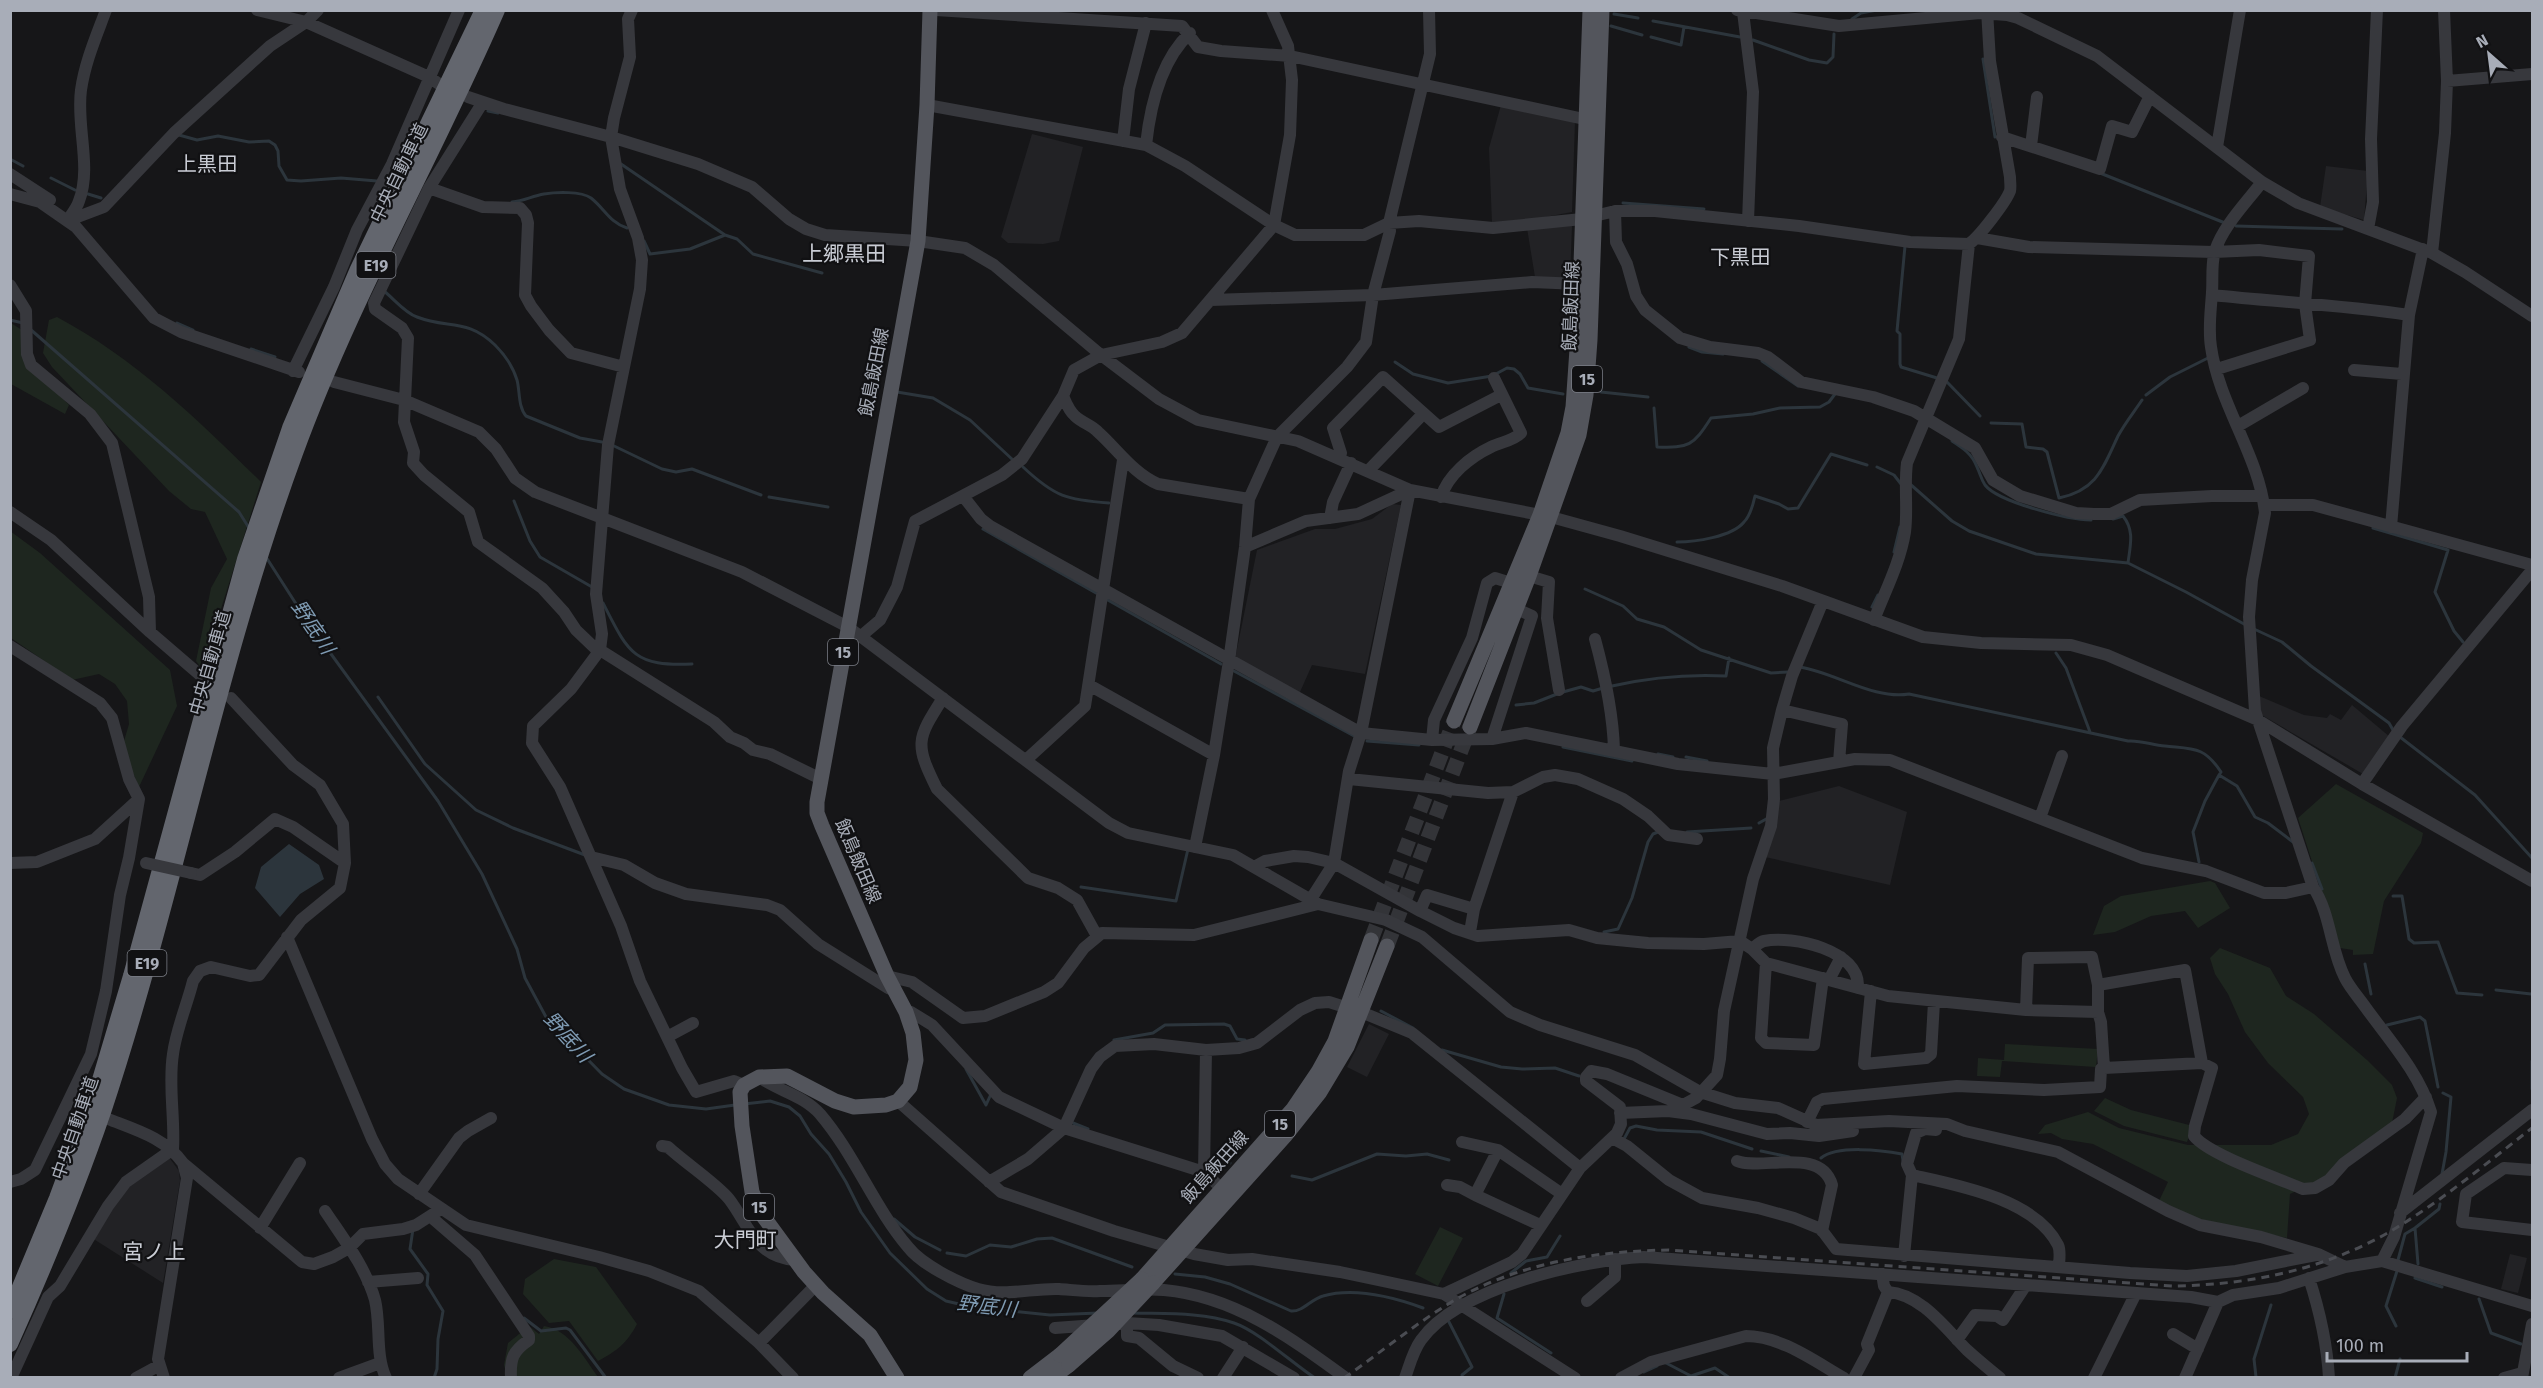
<svg xmlns="http://www.w3.org/2000/svg" width="2543" height="1388" font-family="'Fira Sans','Noto Sans JP',sans-serif">
<style>
.built{fill:#222225}
.green{fill:#1e261f}
.water{fill:#2c353c}
.lines{fill:none;stroke-linecap:round;stroke-linejoin:round}
.stream{stroke:#2c353c;stroke-width:3}
.major-tunnel{stroke:#333438;stroke-width:15;stroke-dasharray:15 8;stroke-linecap:butt}
.minor{stroke:#37383d;stroke-width:12}
.major{stroke:#53555c;stroke-width:15}
.highway{stroke:#63666e;stroke-width:16}
.rail{stroke:#4a4c52;stroke-width:3;stroke-dasharray:8 6;stroke-linecap:butt}
.minor-bridge{stroke:#37383d;stroke-width:12}
.major-bridge{stroke:#53555c;stroke-width:15}
.labels{text-anchor:middle;stroke-width:4.5;stroke-linejoin:round;paint-order:stroke}
.shield{fill:#111113;stroke:#7b7e86;stroke-width:1.5}
.shield-label{font-size:16px;font-weight:bold;fill:#a8adb8}
.street-label{font-size:18px;fill:#a8adb8;stroke:#111113}
.neighbourhood-label{font-size:20px;fill:#c9ccd4;stroke:#111113}
.water-label{font-size:20px;font-style:italic;fill:#7f9bb3;stroke:#111113}
.quarter-label{font-size:21px;fill:#c9ccd4;stroke:#111113}
</style>
<rect width="100%" height="100%" fill="#161618"/>
<path class="built" d="M1501 105 1575 121 1572 212 1514 223H1492L1489 148Z
M1032 134 1083 147 1059 241 1043 244 1008 243 1001 237Z
M2326 166 2368 171 2364 220 2320 207Z
M1554 226H1572L1570 279 1535 277 1527 228Z
M1392 504 1401 505 1365 674 1312 665 1296 701 1235 659 1257 550 1315 529H1335L1372 519Z
M2259 696 2304 715 2327 718 2330 714 2341 720 2352 705 2390 737 2363 774 2260 714Z
M1839 786 1907 812 1890 885 1765 857 1779 801Z
M1369 1024 1389 1034 1367 1077 1347 1067Z
M168 1156 179 1171 180 1181 163 1283 92 1238 130 1184Z
M2510 1254 2527 1258 2518 1293 2501 1289Z"/>
<path class="green" d="M57 317C136 359 199 421 261 482L202 669 196 661 211 588 227 559 205 512 191 509 169 491 52 367 43 353 49 320Z
M11 323 25 332V361L69 405 65 414 11 384Z
M10 531 40 553 170 670 177 706 139 787 122 748 129 724 127 701 115 684 99 674 72 680 11 638Z
M2336 784 2423 833 2421 843 2384 901 2373 954 2353 955V950L2340 948 2298 818Z
M2210 881 2215 883 2230 908 2198 928 2185 911 2151 916 2115 932 2093 935 2104 906 2121 896Z
M2220 948 2270 968 2286 996 2314 1014 2367 1060 2392 1085 2397 1098 2392 1123 2325 1177 2290 1194 2287 1238 2199 1219 2159 1201 2168 1182 2093 1144 2062 1139 2051 1133 2038 1134 2045 1125 2088 1112 2119 1128 2188 1145H2271L2298 1134 2309 1114 2303 1097 2268 1063 2245 1032 2228 994 2215 974 2210 958Z
M2005 1044 2098 1049 2096 1067 2002 1061 2000 1077 1977 1076 1978 1058 2004 1060Z
M2105 1098 2131 1110 2193 1126 2187 1142 2124 1126 2094 1111Z
M1440 1227 1463 1238 1438 1286 1415 1274Z
M554 1259 596 1267 637 1324C627 1343 617 1351 598 1361L569 1321 549 1323 523 1294 525 1279Z
M529 1326 539 1334 544 1326C570 1330 584 1358 598 1377H507L504 1365 508 1343Z"/>
<path class="water" d="M289 844 319 865 324 879 300 894 280 917 255 888 261 867Z"/>
<g class="lines">
<path class="stream" d="M1614 14 1638 18
M1852 19 1861 13 1877 10
M1653 21 1740 37
M1611 26 1642 35
M1651 37 1681 45 1684 27
M1753 40 1809 60 1827 63 1833 57 1834 34
M1983 59 1995 137
M488 111 498 113
M179 135 197 140 218 136 249 142 269 141 275 145 278 151 279 166 287 180 301 181 341 178 377 181
M10 159 23 166
M621 164 725 235
M2100 173 2225 223
M51 178 75 190
M88 194 101 198
M512 202C524 201 532 196 544 194 556 192 581 191 591 198 604 208 610 223 627 228
M1623 203 1704 209
M2236 226 2342 229
M644 241 650 254 690 249 725 235 737 239 753 254 822 273
M1905 246 1897 331 1900 334V364L1901 367 1937 378
M384 291C394 299 405 313 417 317 448 329 467 318 495 345 504 354 513 367 517 380 520 391 518 407 526 416L580 438 602 442
M10 320 23 323
M177 323 193 330
M30 329 239 512 249 528
M1689 347 1702 352 1723 354
M251 349 275 357
M1762 361 1798 386
M1395 362 1413 374 1448 383 1492 376 1507 368 1514 369 1520 374 1528 388 1563 394
M1947 382 1980 416
M897 392 933 398 970 420 1013 460
M1601 392 1648 397
M2146 395 2170 377 2208 358
M1654 408 1657 447C1689 448 1693 446 1711 418L1753 414 1780 408 1820 407 1829 402 1835 394
M1991 423 2022 424 2026 447 2043 449 2047 452 2059 498C2097 490 2103 468 2118 436 2125 423 2134 412 2142 400
M1952 441C1963 448 1972 454 1977 467 1980 473 1981 479 1985 485 1998 502 2069 520 2091 520
M612 445 662 469 676 472 692 469 761 495
M1023 467C1055 497 1067 500 1109 503
M1877 467 1894 475 1901 484
M1910 484 1952 521 1969 531 2036 554 2128 563 2186 592 2244 624
M769 497 828 507
M514 501 530 541 540 557 592 587
M2113 519 2123 516C2135 531 2130 546 2128 563
M2373 528 2448 550 2435 592 2454 631 2463 642
M983 529 1096 593
M1677 542C1694 542 1732 537 1744 522 1750 516 1753 505 1755 496L1779 504 1788 509 1798 508 1831 454 1867 465
M1894 552 1900 527
M266 557 307 621 438 801 482 874 517 949 525 978 546 1017 602 1074 624 1089 669 1105 706 1109 735 1105
M1585 589 1623 606 1637 619 1664 627 1701 650 1771 673 1788 672
M1106 599 1221 664
M603 603C628 652 633 667 692 664
M1872 607 1878 595
M2254 629 2282 642 2311 666 2389 723 2393 730
M2056 653 2066 668 2090 732
M1800 667C1836 673 1874 700 1909 694L2128 741C2141 740 2152 745 2165 746 2193 749 2204 746 2221 772L2219 775 2237 786 2255 817 2268 823 2293 842
M1234 671 1356 737
M1612 686C1652 677 1686 674 1726 676L1729 658
M1563 692 1581 687 1593 691 1603 688
M378 697 425 764 476 810 513 828 585 855
M1516 705 1534 703 1557 694
M2400 737 2475 795 2532 858
M1367 741 1419 745
M1563 747 1632 761
M1658 754 1673 757
M1686 757 1707 761
M1759 823 1768 818
M1687 832 1751 828
M2199 862 2193 832 2205 801 2219 775
M2312 863 2322 889
M1081 887 1176 901 1188 849
M2393 896H2402L2409 939 2414 943 2438 942 2457 993 2482 995
M1604 932 1618 929 1632 898 1648 842 1653 834 1658 832
M2365 964 2371 994
M2496 990 2531 994
M1381 1011 1413 1028
M2387 1025 2420 1017 2425 1021 2438 1087
M1114 1040 1153 1033 1165 1025 1224 1024 1230 1026 1237 1039 1245 1040
M1442 1050 1501 1067 1522 1069 1555 1068 1579 1076
M2532 1061V1089
M966 1069 986 1105 991 1094
M744 1104 770 1101 789 1107 800 1116 811 1134 829 1154 846 1182 861 1212 890 1253 927 1289 946 1301 972 1307 1050 1315 1098 1313
M1073 1123 1088 1129
M1624 1139 1630 1128 1636 1126 1657 1130 1701 1132 1752 1149
M1761 1151 1789 1157
M1821 1158C1837 1145 1882 1150 1902 1154L1903 1161
M1209 1166 1230 1163
M2442 1174 2446 1152 2451 1097 2443 1093
M1292 1176 1312 1180 1377 1154 1406 1156 1427 1154 1449 1160
M894 1219 915 1237 940 1250
M413 1229 410 1249 428 1274 427 1285 443 1311 438 1339 437 1369 434 1378
M947 1253 966 1256 990 1245 1011 1247 1037 1239 1052 1238 1132 1267
M2398 1260 2405 1234 2415 1228
M2418 1264 2415 1228 2439 1209 2440 1204
M1511 1273 1526 1261 1547 1257 1560 1236
M1175 1274 1205 1277 1230 1284 1291 1311C1303 1312 1311 1299 1323 1296 1355 1287 1393 1297 1423 1308
M2416 1276 2415 1278 2442 1287
M1504 1294 1497 1318 1551 1353
M2479 1299 2491 1333 2521 1344
M1132 1313C1165 1314 1202 1312 1234 1323 1258 1331 1292 1363 1315 1378
M524 1318 541 1331 566 1328 570 1330 606 1378
M1449 1322 1472 1367 1462 1375 1463 1378
M2396 1326 2386 1306 2397 1271
M1666 1363 1691 1376 1715 1368 1730 1378
M1644 1372 1657 1366
M2256 1377 2254 1359 2271 1305
M2395 1378 2400 1359"/>
<path class="major-tunnel" d="M1371 940 1454 721
M1387 946 1470 727"/>
<path class="minor" d="M257 10 306 22 429 77 439 84
M632 10 628 19 630 57 614 118 611 137 620 189 638 238 642 260 640 289 608 445 596 594 602 634 600 650 571 689 533 726 532 743 560 787 621 926 640 981 682 1068 696 1092 734 1081 744 1085
M936 10 1182 26 1198 47 1221 51 1290 56 1584 119
M1737 10 1839 26 1980 13 2007 15 2018 18 2097 56 2262 182 2298 203 2432 253 2465 272 2532 316
M1743 12 1753 92 1748 221
M2447 81 2532 74
M468 97 504 109 611 137 698 164 752 187 789 219 806 229 825 235 918 241 965 248 994 265 1101 355 1159 399 1198 420 1298 441 1410 490 1551 517 1620 536 1782 586 1923 637 1981 643 2071 645 2107 655 2258 720 2362 784 2532 881
M483 102 429 188 374 303 375 309 402 328 408 338 404 422 414 452 413 463 424 475 469 512 478 542 542 588 564 612 576 630 599 652
M927 105 1146 145 1185 166 1274 225 1295 235H1364L1389 223 1419 221 1493 228 1582 219 1615 211H1655L1799 226 1910 242 1969 244
M2002 137 2100 169 2112 126 2132 132 2150 96
M1123 141 1129 89 1146 23
M1146 145C1150 108 1161 60 1190 33
M2031 146 2037 97
M2217 147 2240 10
M10 174 50 200
M2262 182C2246 203 2223 226 2215 251 2211 263 2213 279 2212 292 2211 310 2208 328 2211 347 2219 405 2259 455 2265 513L2252 580 2249 617 2255 711 2313 887C2331 914 2330 949 2345 978 2350 988 2359 998 2366 1008 2390 1041 2419 1073 2431 1112L2394 1237 2382 1261
M429 188 483 207 520 208 526 215 528 223 525 295 531 306 549 330 571 353 624 367
M10 194 40 202 76 227 154 318 181 332 299 372
M1615 211 1616 242 1627 264 1636 296 1645 310 1680 338 1710 347 1758 353 1768 357 1801 382 1873 397 1914 411 1975 448 1993 480 2020 496 2076 513 2094 514H2111L2140 500 2212 496H2262
M67 221 104 207 174 133 270 46 306 22 318 10
M67 221C71 215 77 208 79 201 92 167 76 126 81 90 85 62 96 37 106 10
M2368 229 2373 202 2371 139 2377 10
M1977 238 2029 247 2214 252 2259 250 2309 256 2305 304 2310 340 2217 369
M2432 253 2445 133 2447 81 2444 10
M10 285 26 311 27 354 31 365 90 414 112 443 149 597 150 632
M2212 295C2278 302 2343 305 2409 315
M1211 300 1373 295 1532 282 1580 284
M2354 370 2402 374
M293 371 334 287 357 230 392 164 459 10
M334 382 404 400 479 432 496 449 515 478 535 492 742 572 848 627 1109 823 1128 833 1233 855 1318 904 1386 920 1422 937 1510 1012 1540 1025 1635 1055 1700 1092 1735 1103 1778 1108 1816 1125 1889 1121 1947 1124 1965 1131 2058 1152 2168 1211 2200 1225 2261 1237 2318 1254 2345 1267
M1063 396C1066 403 1069 411 1075 416 1082 423 1092 425 1098 432 1118 450 1133 473 1158 484L1249 499
M2238 426 2303 388
M1339 457 1341 453 1333 428 1383 377 1439 427 1501 395
M1368 471 1423 414
M963 496 981 519 990 526 1361 733 1432 740 1492 739 1526 733 1678 764 1773 774 1855 759 1890 760 2142 858 2206 871 2264 893H2286L2313 887
M1441 497C1448 475 1470 457 1491 447 1501 442 1513 441 1521 433L1494 378
M2264 505H2313L2532 565
M10 512 51 540 150 632 200 675
M1330 518 1333 502 1351 463
M2391 527 2409 315 2423 249
M1245 547 1306 521 1358 514 1410 490
M1529 576 1549 582 1547 618 1559 690
M1874 620C1885 591 1900 563 1905 532 1908 509 1904 486 1907 463L1959 339 1969 244C1979 237 2006 202 2010 191 2011 187 2010 182 2010 177L1990 61 1987 10
M860 637 880 620 897 587 915 521 1002 475 1022 459 1063 396 1074 370 1101 355 1162 342 1182 333 1274 225 1290 135 1292 80 1288 46 1272 10
M1595 639C1605 676 1613 712 1614 750
M10 646 100 703 112 718 129 779 139 799 129 858 120 895 106 991 91 1054 35 1170 21 1179 10 1182
M600 650 714 722 730 737 744 743 753 750 770 754 821 779
M1089 685 1214 755
M943 698C917 739 914 743 937 789L1028 878 1058 888 1077 900 1097 936
M1782 710 1842 724 1839 762
M1492 739 1532 616 1517 609
M1432 740 1434 720 1472 638 1487 583 1495 578 1511 583
M1026 760 1085 706 1123 460
M1349 779 1488 793 1513 792 1543 777 1555 775 1578 779 1623 799 1648 816 1668 835 1697 839
M2362 784 2402 726 2532 570
M2040 818 2062 756
M1195 847 1214 755 1229 661 1245 547 1249 499 1277 437 1347 367 1366 342 1373 295 1390 231 1389 223 1430 54 1429 10
M591 857 624 865 655 883 686 894 767 905 780 910 818 944 888 988 894 990
M10 863 37 862 95 839 139 799
M1254 867 1265 861 1294 856 1308 857 1334 863 1420 911 1454 928 1478 936 1569 930 1597 938 1648 943 1704 944 1740 941 1752 949 1766 963 1888 996 2026 1010 2098 1012 2101 1022 2104 1068 2101 1069 2100 1087 2044 1090 1957 1086 1823 1099 1817 1102 1807 1122
M191 873 200 875 235 852 275 819 293 827 345 863
M1311 899 1334 863 1349 771 1361 733 1410 490
M1420 911 1427 895 1474 909
M1470 932 1474 909 1513 792
M287 937 372 1139 385 1164 398 1179 466 1225 599 1257 649 1271 699 1291 759 1343 793 1378
M1752 949C1756 946 1759 942 1764 941 1792 935 1861 950 1858 988
M1766 963 1761 1038 1766 1043 1814 1045 1823 978
M887 976 912 982 963 1018 985 1016 1044 992 1058 983 1084 948 1102 933 1194 935 1318 904
M1829 980 1841 957
M2098 985 2185 970 2202 1063
M1871 991 1864 1064 1926 1058 1931 1054 1934 1002
M2026 1010 2028 958 2092 957 2098 985V1012
M906 1012H911L932 1025 999 1097 1064 1128 1204 1172 1222 1189
M667 1037 693 1023
M2104 1068 2202 1063 2212 1068 2195 1126 2194 1136C2209 1155 2278 1178 2303 1189L2315 1188 2329 1180 2344 1163 2405 1119 2426 1097
M759 1077C778 1091 803 1095 820 1114 855 1155 874 1207 908 1247 921 1264 958 1283 978 1289 1005 1297 1032 1288 1059 1289 1073 1290 1087 1292 1100 1291 1121 1291 1143 1288 1164 1290 1234 1296 1291 1338 1346 1378
M898 1101 1001 1192 1114 1231 1194 1254 1228 1260 1252 1259 1340 1272 1444 1294 1575 1378
M1620 1113 1668 1111 1691 1114 1767 1134 1790 1133 1819 1136 1853 1131
M108 1119C136 1130 165 1138 183 1163L302 1262 314 1264 333 1257 349 1248 363 1234 403 1229 416 1225 441 1209
M1612 1138 1627 1146 1669 1180 1702 1198 1758 1208 1794 1218 1821 1229 1836 1249 2130 1273 2187 1276 2236 1271 2316 1255
M1462 1142 1498 1150 1562 1194
M662 1146 668 1147C684 1162 717 1184 729 1199 749 1225 755 1257 795 1260
M173 1149C175 1117 168 1085 173 1054 176 1030 187 1005 193 981L200 971 211 967 250 976 259 975 301 920 340 888 345 863 343 824 320 785 293 765 231 698
M1498 1150 1475 1195 1540 1225
M1737 1161C1761 1171 1821 1146 1832 1185L1822 1231
M2532 1170 2504 1168 2466 1194 2462 1222 2532 1230
M1204 1172 1206 1050
M1912 1175C1957 1185 2035 1199 2058 1245 2061 1251 2059 1260 2059 1267
M989 1182 1028 1159 1064 1128 1091 1069 1100 1057 1115 1046 1154 1044 1206 1050 1239 1048 1257 1043 1300 1010 1315 1003 1329 1002 1361 1012 1412 1033 1580 1168
M1447 1185 1460 1187 1475 1195
M419 1194 459 1138 468 1131 491 1118
M325 1211C343 1238 366 1268 375 1300 381 1325 375 1355 386 1378
M2400 1213 2532 1110
M431 1217 475 1255 529 1336V1340C513 1351 510 1358 511 1378
M260 1228 300 1163
M1904 1256 1912 1175 1907 1164 1916 1133 1925 1129 1936 1130
M1882 1274 1884 1286 1888 1292C1921 1294 1946 1329 1967 1350 1978 1360 1989 1369 2000 1378
M2309 1278C2320 1312 2327 1343 2329 1378
M368 1282 418 1278
M1444 1294 1512 1262 1522 1254 1580 1168 1617 1133 1621 1124 1620 1107 1586 1081V1077L1591 1071 1607 1074 1683 1105 1696 1098 1717 1075 1720 1059 1724 1011 1753 879 1771 826 1774 799 1773 748 1782 710 1792 676 1823 601
M1587 1301 1615 1277V1259
M1127 1323 1159 1325 1222 1336 1294 1378
M1119 1324 1127 1323V1336L1139 1338 1173 1366 1198 1378
M1055 1328 1096 1325
M2173 1334 2198 1349
M1957 1340 1975 1315 1997 1316 2003 1320 2026 1285
M759 1343 816 1285
M11 1378 48 1297 60 1286 108 1206 126 1182 173 1149
M136 1378 158 1366
M164 1378 158 1359 187 1178 183 1163
M339 1378 380 1363
M1223 1378 1243 1347
M1405 1378C1410 1364 1413 1351 1421 1340 1459 1287 1582 1260 1644 1257L2191 1297 2218 1302 2233 1295 2279 1288 2345 1267 2382 1261 2532 1306
M1621 1378 1651 1362 1746 1336C1781 1336 1814 1361 1844 1378
M1854 1378 1869 1350 1867 1344 1888 1292
M2094 1378 2136 1293
M2185 1378 2218 1302
M2504 1378 2522 1373
M2522 1378 2532 1324"/>
<path class="major" d="M1454 721 1540 515 1568 433 1573 407 1579 320 1590 10
M1470 727 1529 576 1579 435 1586 395 1590 340 1602 10
M1142 1279 1293 1109 1318 1072 1335 1041 1371 940
M1153 1283 1285 1136 1320 1092 1347 1047 1387 946
M897 1378 870 1335 823 1293 804 1272 763 1216 752 1192 742 1126 740 1092 744 1085 759 1077 787 1076 835 1101 854 1107 886 1105 898 1101 910 1087 916 1060 913 1033 906 1012 887 976 822 826 817 813V802L918 241 927 105 930 10
M1030 1378 1060 1355
M1052 1378 1069 1365"/>
<path class="highway" d="M10 1311 57 1198 97 1090 131 976 245 559 290 428 358 269 483 10
M10 1344C44 1268 76 1191 103 1112 175 895 216 668 295 453 351 300 432 159 497 10"/>
<path class="rail" d="M1344 1378C1380 1353 1415 1324 1453 1301 1518 1263 1595 1251 1669 1250L2172 1286C2251 1285 2328 1269 2396 1228 2444 1199 2488 1162 2532 1128"/>
<path class="minor-bridge" d="M146 863 191 873"/>
<path class="major-bridge" d="M1060 1355 1142 1279
M1069 1365 1108 1331 1153 1283"/>
</g>
<g class="labels">
<g class="shield">
<rect x="356.5" y="252" width="39" height="26" rx="4.5"/>
<rect x="1572" y="366" width="30" height="26" rx="4.5"/>
<rect x="828" y="639" width="30" height="26" rx="4.5"/>
<rect x="127.5" y="950" width="39" height="26" rx="4.5"/>
<rect x="1265" y="1111" width="30" height="26" rx="4.5"/>
<rect x="744" y="1194" width="30" height="26" rx="4.5"/>
</g>
<g class="shield-label">
<text x="376" y="271">E19</text>
<text x="1587" y="385">15</text>
<text x="843" y="658">15</text>
<text x="147" y="969">E19</text>
<text x="1280" y="1130">15</text>
<text x="759" y="1213">15</text>
</g>
<g class="street-label">
<text transform="translate(399 173) rotate(-64)" y="6">中央自動車道</text>
<text transform="translate(1571 306) rotate(-88)" y="6">飯島飯田線</text>
<text transform="translate(874 372) rotate(-79)" y="6">飯島飯田線</text>
<text transform="translate(210 663) rotate(-74)" y="6">中央自動車道</text>
<text transform="translate(858 861) rotate(67)" y="6">飯島飯田線</text>
<text transform="translate(75 1128) rotate(-71)" y="6">中央自動車道</text>
<text transform="translate(1215 1167) rotate(-48)" y="6">飯島飯田線</text>
</g>
<g class="neighbourhood-label">
<text x="207" y="171">上黒田</text>
<text x="1740" y="264">下黒田</text>
</g>
<g class="water-label">
<text transform="translate(313 627) rotate(56)" y="7">野底川</text>
<text transform="translate(568 1037) rotate(48)" y="7">野底川</text>
<text transform="translate(987 1306) rotate(7)" y="7">野底川</text>
</g>
<g class="quarter-label">
<text x="844" y="261">上郷黒田</text>
<text x="745" y="1247">大門町</text>
<text x="154" y="1259">宮ノ上</text>
</g>
</g>
<rect width="2543" height="1388" fill="none" stroke="#a8adb8" stroke-width="24"/>
<g transform="translate(2489 54) rotate(332)" stroke="#111113" stroke-width="4.5" paint-order="stroke">
<path d="M0-4.5L10 22L0 15L-10 22Z" fill="#a8adb8"/>
<text y="-9" font-size="16" font-weight="bold" text-anchor="middle" fill="#a8adb8">N</text>
</g>
<path d="M2327 1352v9h140v-9" fill="none" stroke="#a8adb8" stroke-width="3"/>
<text x="2336" y="1352" font-size="18" fill="#a8adb8" stroke="#111113" stroke-width="4.5" paint-order="stroke">100 m</text>
</svg>
